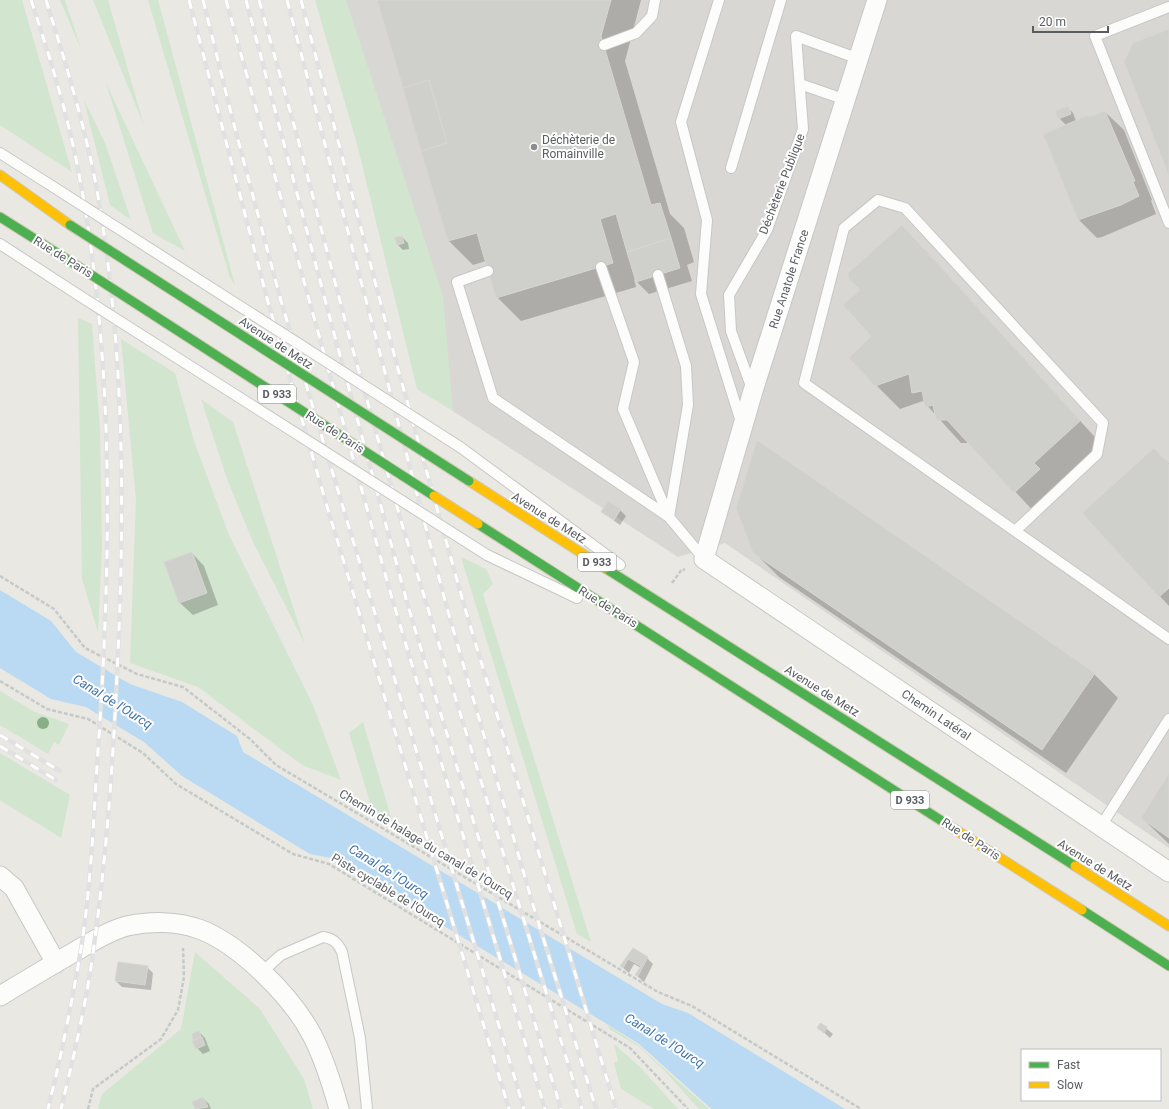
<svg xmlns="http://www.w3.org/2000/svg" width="1169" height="1109" font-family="Roboto,sans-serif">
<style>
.industrial{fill:#d9d7d3}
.green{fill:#d2e5cf}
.water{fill:#b9daf2}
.shadow{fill:#0003}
.building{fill:#cfcfcc;stroke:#d8d6d2}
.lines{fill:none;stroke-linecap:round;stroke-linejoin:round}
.lane-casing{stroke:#c6c7c6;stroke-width:12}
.street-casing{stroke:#c6c7c6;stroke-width:21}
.fast-casing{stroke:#d0c8b3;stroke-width:11}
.slow-casing{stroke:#d0c8b3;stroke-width:11}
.path{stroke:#c5c9c7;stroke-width:2.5;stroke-dasharray:4 2;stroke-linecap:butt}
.lane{stroke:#fcfcfb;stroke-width:10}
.street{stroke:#fcfcfb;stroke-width:19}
.fast{stroke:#4caf50;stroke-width:9}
.slow{stroke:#ffc107;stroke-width:9}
.rail-casing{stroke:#e0e1e0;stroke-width:4.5}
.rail{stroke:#fff;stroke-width:3;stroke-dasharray:9;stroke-linecap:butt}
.lane-bridge-casing{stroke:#c6c7c6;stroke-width:12;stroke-linecap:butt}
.fast-bridge-casing{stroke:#d0c8b3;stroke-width:11;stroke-linecap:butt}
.slow-bridge-casing{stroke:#d0c8b3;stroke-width:11;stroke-linecap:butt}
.lane-bridge{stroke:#fcfcfb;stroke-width:10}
.fast-bridge{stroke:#4caf50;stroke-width:9}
.slow-bridge{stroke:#ffc107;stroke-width:9}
.tree{fill:#89ae88}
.poi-dot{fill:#8b8e8e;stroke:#fff;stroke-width:1.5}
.labels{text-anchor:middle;stroke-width:4;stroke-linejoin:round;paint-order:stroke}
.shield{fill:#fff;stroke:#8b8e90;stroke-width:1}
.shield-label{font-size:11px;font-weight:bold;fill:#595d61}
.poi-label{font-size:12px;fill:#595d61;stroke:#fff;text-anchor:start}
.street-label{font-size:12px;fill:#595d61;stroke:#fff}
.water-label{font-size:13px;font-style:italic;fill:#4375a8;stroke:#fff}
</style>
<rect width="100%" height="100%" fill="#e9e8e3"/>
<path class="industrial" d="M322 0H1169V848L725 543 678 557 419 389Z"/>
<path class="green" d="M0 0H22L72 172 0 125Z
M60 0H65L81 49Z
M93 0H108L144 126Z
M148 0H158L235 285 230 278Z
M315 0H346L443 296 453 411 417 389 357 144Z
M106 83 185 251 153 233Z
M84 100 105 143 131 220 110 205Z
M78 318 92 324 100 431 102 547 98 632 82 579Z
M121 339 175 373 194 441 229 535 313 705 341 780 302 765 198 687 130 663 136 500Z
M201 399 233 422 305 644 253 542 227 479Z
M461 557 486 569 493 584 483 594 591 942 577 934Z
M0 691 35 712 69 724 59 745 54 742 48 754 0 725Z
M363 722 393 824 372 809 349 733Z
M0 753 70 795 61 838 0 800Z
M195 952 260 1009 304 1079 313 1109H98L102 1094 181 1029Z
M608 1025 638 1045 709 1109H699L697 1107 663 1069 638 1046 609 1029Z
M614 1044 640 1067 678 1109H654L621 1089 614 1063 618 1061Z"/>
<path class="water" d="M0 590 51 621 76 652 130 684 182 702 237 736 243 752 662 1004 688 1013 845 1109H712L707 1105 639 1044 607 1024 331 858 310 854 182 776 144 742 94 712 86 707 51 699 0 668Z"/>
<path class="shadow" d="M378 0H641L625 61 670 214 684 228 694 262 687 265 692 281 649 294 634 279 636 287 521 321 497 297 486 261 473 265 449 241Z
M1067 107 1073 113 1076 121 1105 112 1124 130 1152 200 1151 201 1156 214 1102 237 1097 238 1078 219 1066 125 1059 118Z
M902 226 925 250 1103 446 1057 488 1063 494 1038 516 970 443H961L923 401 900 409 876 385 873 336 862 290Z
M402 237 408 243 409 249 403 250 397 244Z
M758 442 1094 674 1118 698 1066 773 779 577 754 552Z
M1154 449 1169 464V606L1083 513Z
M620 510 626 516 620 525 602 512Z
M192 553 204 566 218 605 193 615 180 603 166 563Z
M1169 775V844L1142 818Z
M633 949 647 958 653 964 644 982 636 975 641 968 634 964 629 973 621 966Z
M147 967 153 973 151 990 122 987 116 981Z
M821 1024 833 1034 830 1038 819 1028Z
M199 1032 205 1038 210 1051 203 1054 197 1048 193 1035Z
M203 1098 209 1104 211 1109H196L193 1102Z"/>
<path class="building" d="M377 0H611L601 36 651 205 660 203 671 238 627 252 616 214 600 219 613 263 496 298 477 233 448 241 421 151 447 143 429 80 403 88Z
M1169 29V176L1124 62 1133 43Z
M429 80 447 143 421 151 403 88Z
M1068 106 1071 114 1058 119 1055 111Z
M1105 111 1135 181 1133 182 1139 196 1121 205 1078 220 1043 134 1087 116H1093Z
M902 225 1080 421 1034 463 1040 469 1014 493 947 420H936L933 405 925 407 922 391 912 393 909 374 875 386 849 358 871 336 843 305 860 290 849 279 848 273Z
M402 236 404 243 397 245 395 238Z
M671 238 680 268 636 282 627 252Z
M757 440 1095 673 1042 750 753 553 736 508Z
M1154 448 1169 465V588L1159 597 1082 513Z
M608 501 621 509 614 520 601 512Z
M192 552 207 593 179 603 164 562Z
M1169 773V838L1141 818Z
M633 948 648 957 638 976 635 975 641 966 628 959 623 968 620 966Z
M118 962 148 966 145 985 115 981Z
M820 1023 827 1027 824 1033 817 1028Z
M199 1031 201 1037 193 1040 192 1034Z
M202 1037 205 1045 196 1049 192 1041Z
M203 1097 208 1107 195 1109 192 1102Z"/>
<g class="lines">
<defs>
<path id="lane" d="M719 0 681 122 707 220 701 294 741 422
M1169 7 1095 36 1169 223
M604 45 636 33 652 16 655 0
M800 84 846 100
M0 153 66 195
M731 168 781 0
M0 244 80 296
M601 267 634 362 623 409 669 517 704 559
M488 271 457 282 493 398 669 517 688 405 686 366 658 275
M752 389 731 331 729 295 767 230 803 129 796 36 859 59
M460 447 620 565
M1015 531 1097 454 1103 423 905 208 878 200 844 228 804 383 1169 639
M487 555 577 598
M1101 826 1169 719
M262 972 281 955 323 937C333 938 338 943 342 952L360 1038 367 1109"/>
<path id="street" d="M877 0 753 391 704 559 1169 872
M0 876 14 888 56 963
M0 996C25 981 50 966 76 951 92 942 108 931 127 926 150 921 177 921 199 929 240 944 292 997 312 1035 324 1058 332 1084 339 1109"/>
<path id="fast" d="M0 217 76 265
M478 524 945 823
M605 568 1075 866
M1082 910 1169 966"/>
<path id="slow" d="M0 175 70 225
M469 481 605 568
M945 823 1082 910
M1075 866 1169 926"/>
</defs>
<use href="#lane" class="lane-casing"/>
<use href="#street" class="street-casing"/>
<use href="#fast" class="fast-casing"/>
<use href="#slow" class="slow-casing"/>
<path class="path" d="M0 576 54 609 85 648 137 674 183 687 250 739 276 765 658 992 692 1006 861 1109
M672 583 682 569 685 570
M0 681 47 709 88 719 143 753 176 784 293 854 329 864 630 1048 688 1109
M88 1109 93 1089 161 1039 178 1010 184 977 183 948"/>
<use href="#lane" class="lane"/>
<use href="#street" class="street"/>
<use href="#fast" class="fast"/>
<use href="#slow" class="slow"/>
<defs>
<path id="rail" d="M31 0C51 60 70 122 81 185 114 367 111 552 99 736 94 807 92 879 81 949 72 1002 61 1057 48 1109
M46 0C66 64 86 129 98 196 125 354 125 514 117 674 113 762 107 850 95 938 88 995 75 1052 61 1109
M189 0 268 302 326 503 509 1109
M203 0 233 121 281 301 524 1109
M226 0 389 588 545 1109
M246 0 332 326 408 606 561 1109
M259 0 299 143 348 332 401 521 582 1109
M287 0 447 608 533 905 596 1109
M301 0 398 369 464 605 616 1109
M0 735 60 771
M0 746 56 780"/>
</defs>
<use href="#rail" class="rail-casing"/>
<use href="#rail" class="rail"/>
<defs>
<path id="lane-bridge" d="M66 195 460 447
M80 296 487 555"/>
<path id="fast-bridge" d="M70 225 469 481
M76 265 434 496"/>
<path id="slow-bridge" d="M434 496 478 524"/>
</defs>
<use href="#lane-bridge" class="lane-bridge-casing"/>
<use href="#fast-bridge" class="fast-bridge-casing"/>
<use href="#slow-bridge" class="slow-bridge-casing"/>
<use href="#lane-bridge" class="lane-bridge"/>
<use href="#fast-bridge" class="fast-bridge"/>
<use href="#slow-bridge" class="slow-bridge"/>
</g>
<circle class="tree" cx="43" cy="723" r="6"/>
<circle class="poi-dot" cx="534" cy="147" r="4"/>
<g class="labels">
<g class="shield">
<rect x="258" y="385" width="38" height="18" rx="3"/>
<rect x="578" y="553" width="38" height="18" rx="3"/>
<rect x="891" y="791" width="38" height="18" rx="3"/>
</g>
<g class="shield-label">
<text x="277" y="398">D 933</text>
<text x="597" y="566">D 933</text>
<text x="910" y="804">D 933</text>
</g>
<g class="poi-label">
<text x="542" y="144">Déchèterie de<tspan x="542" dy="14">Romainville</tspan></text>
</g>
<g class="street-label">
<text transform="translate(782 184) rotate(-69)" y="4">Déchèterie Publique</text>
<text transform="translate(63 257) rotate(32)" y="4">Rue de Paris</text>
<text transform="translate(789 279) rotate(-72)" y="4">Rue Anatole France</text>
<text transform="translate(276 343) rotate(33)" y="4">Avenue de Metz</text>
<text transform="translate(335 432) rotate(33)" y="4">Rue de Paris</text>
<text transform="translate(549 518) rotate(32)" y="4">Avenue de Metz</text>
<text transform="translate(608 607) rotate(32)" y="4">Rue de Paris</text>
<text transform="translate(822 691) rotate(32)" y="4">Avenue de Metz</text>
<text transform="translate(936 715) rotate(34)" y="4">Chemin Latéral</text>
<text transform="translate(971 839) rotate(33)" y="4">Rue de Paris</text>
<text transform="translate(426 844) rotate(31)" y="4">Chemin de halage du canal de l'Ourcq</text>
<text transform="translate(1095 865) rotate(32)" y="4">Avenue de Metz</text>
<text transform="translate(388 890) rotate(31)" y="4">Piste cyclable de l'Ourcq</text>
</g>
<g class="water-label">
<text transform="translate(113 701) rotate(32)" y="5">Canal de l'Ourcq</text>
<text transform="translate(389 871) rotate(32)" y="5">Canal de l'Ourcq</text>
<text transform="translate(665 1040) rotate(32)" y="5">Canal de l'Ourcq</text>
</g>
</g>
<rect x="1021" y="1049" width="140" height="52" fill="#ffffff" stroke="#bdbec0"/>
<rect x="1029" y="1062" width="20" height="6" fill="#4caf50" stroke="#bdbec0"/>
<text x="1057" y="1069" font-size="12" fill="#595d61">Fast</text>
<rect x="1029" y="1082" width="20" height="6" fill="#ffc107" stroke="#bdbec0"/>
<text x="1057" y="1089" font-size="12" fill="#595d61">Slow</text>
<path d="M1033 26v6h75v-6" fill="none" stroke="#595d61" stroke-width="2"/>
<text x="1039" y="26" font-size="12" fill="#595d61" stroke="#ffffff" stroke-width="3" paint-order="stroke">20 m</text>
</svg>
